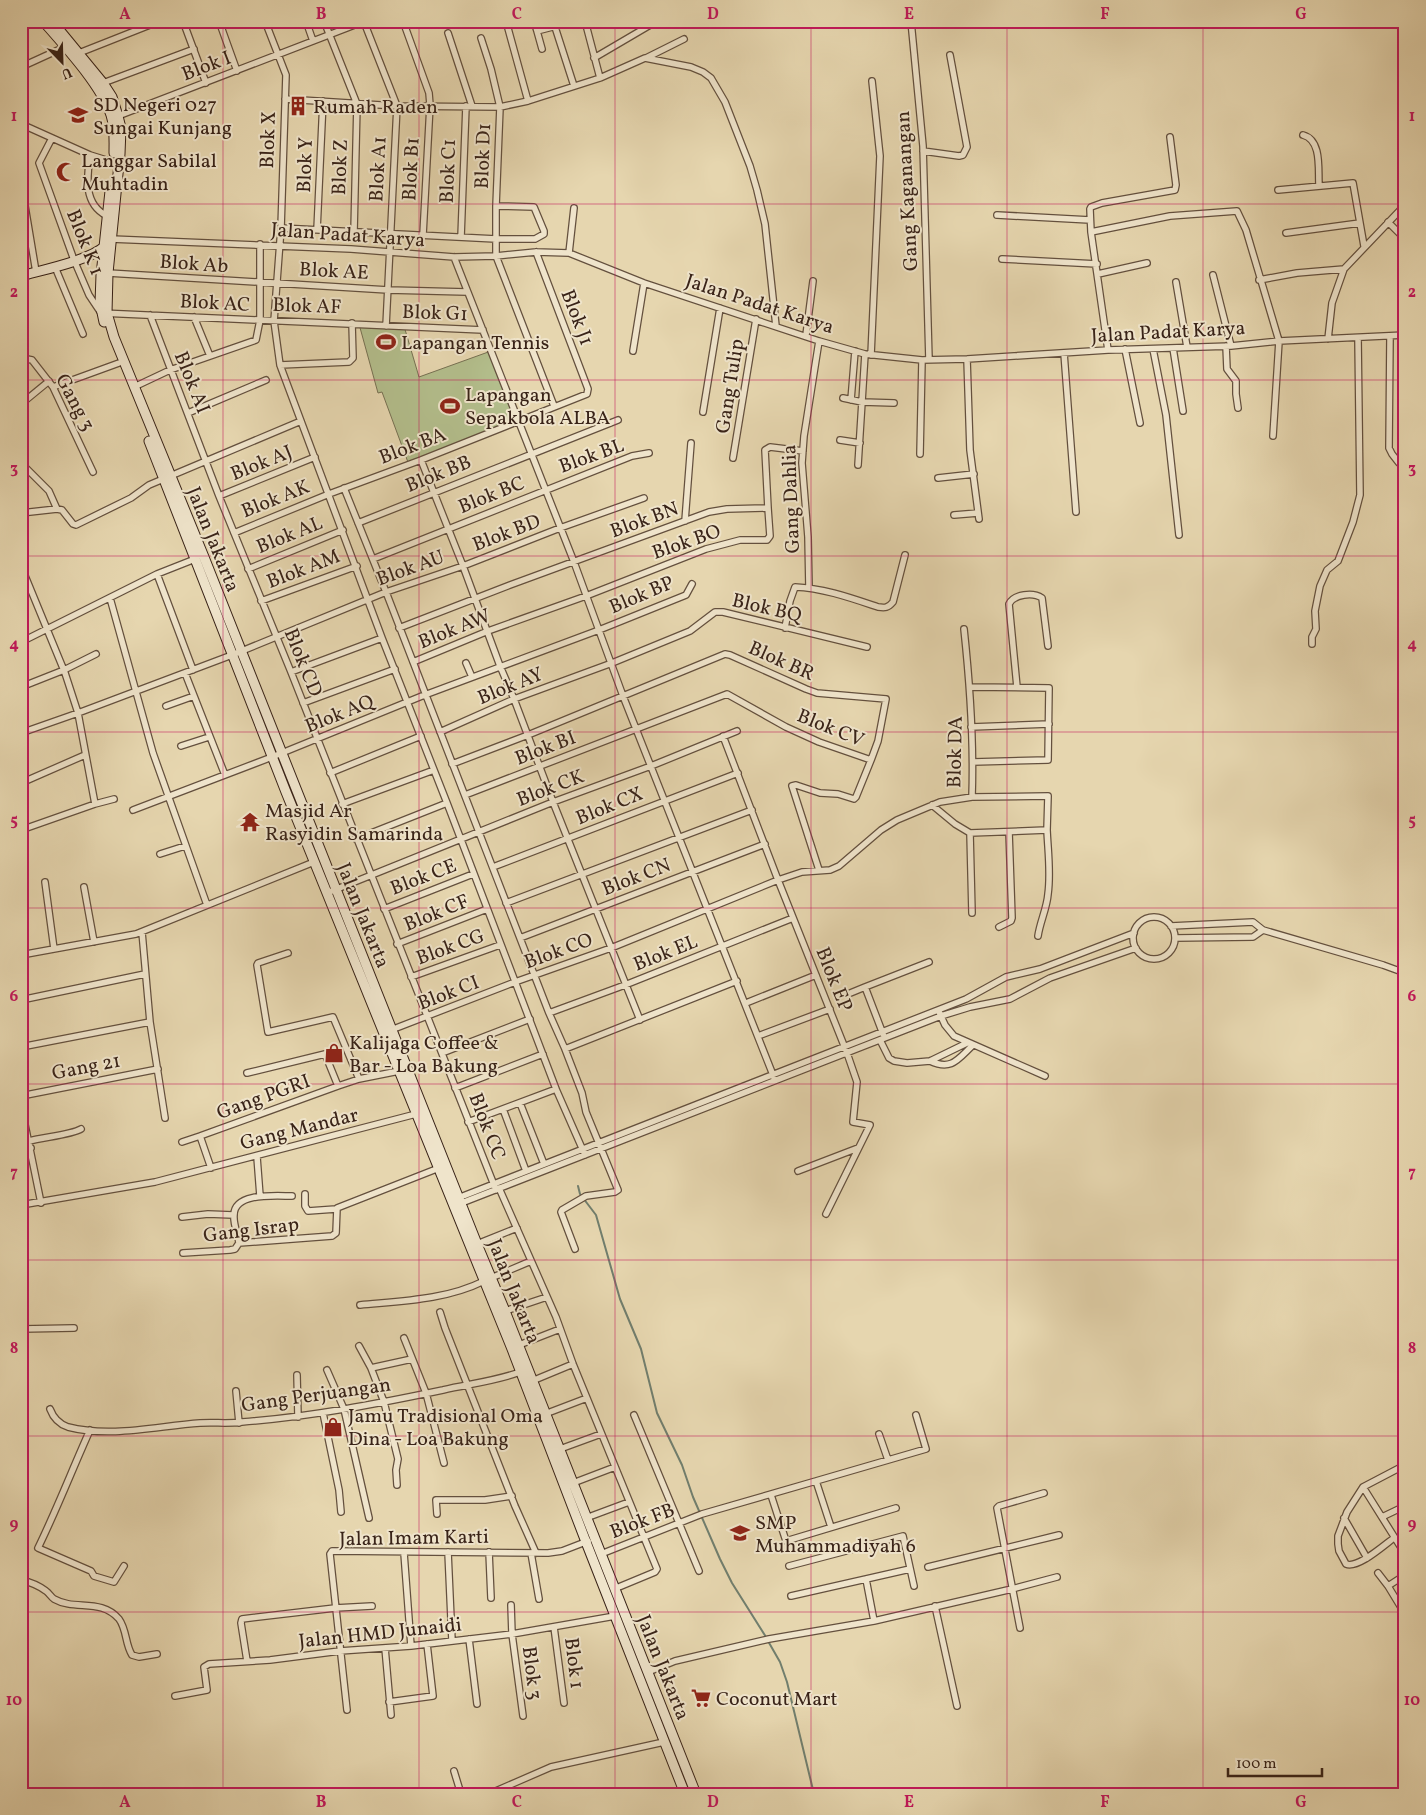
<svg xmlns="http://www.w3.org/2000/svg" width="1426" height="1815" font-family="Vollkorn,serif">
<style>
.green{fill:#b3be8c;stroke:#767052}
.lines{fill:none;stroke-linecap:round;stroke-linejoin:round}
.stream{stroke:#717e6d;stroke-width:2}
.street-casing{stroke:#64503e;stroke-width:8}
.secondary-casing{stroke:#392318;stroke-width:11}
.street{stroke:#efe4cb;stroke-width:5.5}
.secondary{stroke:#efe4cb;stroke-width:9}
.grid{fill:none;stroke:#c2185b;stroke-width:1;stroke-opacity:0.55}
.labels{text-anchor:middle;stroke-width:4;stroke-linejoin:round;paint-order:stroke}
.street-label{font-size:20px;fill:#392318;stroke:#efe4cb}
.poi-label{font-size:20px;fill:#392318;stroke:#efe4cb;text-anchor:start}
.neatline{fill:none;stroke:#c2185b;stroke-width:2}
.grid-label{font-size:16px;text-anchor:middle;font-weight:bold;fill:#c2185b}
</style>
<rect width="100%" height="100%" fill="#e6d6af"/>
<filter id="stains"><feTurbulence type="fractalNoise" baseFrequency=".004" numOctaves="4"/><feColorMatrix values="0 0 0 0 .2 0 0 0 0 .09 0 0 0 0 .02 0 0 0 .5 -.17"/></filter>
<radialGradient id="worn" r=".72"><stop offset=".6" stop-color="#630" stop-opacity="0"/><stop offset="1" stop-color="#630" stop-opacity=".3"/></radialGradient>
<path class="green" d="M359 324 404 326 419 377 491 351 519 420 409 465 382 392 378 393Z"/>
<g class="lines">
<path class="stream" d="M578 1186 580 1194 596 1215 620 1299 641 1349 657 1413 682 1465 693 1497 720 1559 732 1583 766 1637
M768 1641 780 1662 787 1682 814 1794"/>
<defs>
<path id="street" d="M183 21 206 83
M219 21 237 71
M265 21 286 75 281 228 274 321 280 365 382 638 447 803 556 1089 585 1155
M306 21 313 41
M324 21 357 104 354 232
M403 21 429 93 430 105 423 235
M506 21 528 101
M534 21 537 31 576 21
M585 21 600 78
M911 21 923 146 929 360
M364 22 397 106 386 326
M21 26 33 21
M555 27 574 86
M537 31 542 49
M448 33 472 106
M481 38 491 69 500 107 496 206V256L554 406
M79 53 160 21
M594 58 657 21
M646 58 684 39
M21 67 67 46
M103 83 194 49
M285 99 397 106 500 107 528 101 600 78 645 58 691 67 703 72 711 78 725 102 750 166 757 190 765 224 776 326
M118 116 365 21
M21 124 90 155 119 164
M1303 135C1322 140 1318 169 1319 185
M52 138 39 163 74 260 89 295 101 313 483 330
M923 151 959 156 963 155 967 147 950 55
M90 155C87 177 83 204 107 216
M21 182 36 272
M1278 190 1353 183 1364 246
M997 215 1090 220
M1388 222 1405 239
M281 228 496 239H535L544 234V231L534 207 496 206
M317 230 323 101
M1091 232 1170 216 1237 211 1246 230 1279 341 1273 436
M1286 233 1360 223
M461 237 466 106
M111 239 351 249 454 257 496 256 536 252 569 253 644 283 819 341 865 354 922 360 967 359 1108 350 1231 346 1279 341 1405 335
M569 253 574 208
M454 257 574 562 623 696 775 1080
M1002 259 1097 264
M55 267 83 334
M108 273 388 290 467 292
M1098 274 1147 263
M1213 275 1231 346
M1259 280 1297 273 1344 269
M1176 282 1187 347
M150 315 219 496 291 672 496 1190
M194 317 210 356
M806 335 813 281
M1390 336 1389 448 1392 454 1399 463
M1328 339 1332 303 1344 269 1405 205
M1226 346 1227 369 1236 381V394L1238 408
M1173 348 1183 411
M1125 349 1140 423
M1153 349 1166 415 1179 535
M1108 350 1091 232 1090 209 1091 207 1102 203 1175 190 1176 185 1170 137
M633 351 644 283
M1064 353 1076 512
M871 355 880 156 872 81
M967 359 970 450 979 519
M21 363 27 359 32 360 53 387 93 472
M280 365 349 362 353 358 352 323
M53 387 119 363
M134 387 170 370 256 340 260 320V244
M843 398 862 402 894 403
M851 400 855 351
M21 404 49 381
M703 412 720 308
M188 413 266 380
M840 440 860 443
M920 454 922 360
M733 458 756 319
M421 460 463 566 500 666 514 699 553 802 640 1020
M21 463 49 491 57 509
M858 465 865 354
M938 478 974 474
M344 488 386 592 549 1013 565 1049 737 981
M219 496 315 457
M21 513 57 509 62 510 73 524 76 525 131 498 149 485 301 421
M954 515 978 513
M685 521 691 443
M358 523 618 420
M234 533 329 494 421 460 587 394 588 389 536 252
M373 559 632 456 649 453
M21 566 65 673 78 713 95 804 21 830
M248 569 343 530
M157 574 193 670
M809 588 808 537 802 463 804 436 819 341
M110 598 153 753 207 905
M261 601 357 566
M399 628 510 585 709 512 727 509 768 508 765 450 770 447 803 451
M785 628 790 601 795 587C823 588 851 598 878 607 885 608 888 608 893 602L905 555
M21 642 157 574 195 559
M1312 644V637L1316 629 1315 611 1320 586 1327 570 1338 561 1353 522 1360 495 1358 338
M413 662 488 631 586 596 706 549 740 540H767L770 536 768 508
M466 663 472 677
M291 672 382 638
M185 673 225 775
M21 687 64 670 96 654
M970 687 1049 688 1048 760 973 762
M1017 687 1009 604C1014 594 1033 592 1042 598L1048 646
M303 703 395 669
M166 706 194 696
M971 727 1049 724
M440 732 514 699 612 663 690 631 715 612H723L867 647
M21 733 78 713 232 655 386 592 463 566 560 528 644 498
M723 736 778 880 847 1053 857 1082 853 1122 870 1125 826 1214
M181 746 209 737
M452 764 528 735 725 654 730 655 806 689 817 693 886 699 878 741 871 760
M330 773 421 736
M21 783 85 755
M465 795 727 694 786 727 819 742 871 760 856 797 854 799 838 794 820 793 796 785 792 786 819 870
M95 804 114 799
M342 804 434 770
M932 805 955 824 970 833 1047 830 1048 796 972 797
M133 810 272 757 422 696 599 630 686 595 692 584
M970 833 972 913
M356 839 447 803
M160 854 185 846
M493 867 738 773
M45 882 54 949
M84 887 94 942
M327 893 553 802 651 766 737 731
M506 903 752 810
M384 909 473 874
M1133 938a21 21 0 1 1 42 0a21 21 0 1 1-42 0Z
M1171 926 1253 922 1263 930 1383 965 1405 973
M999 927 1011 921 1012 918 1009 832
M1038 936C1040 922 1047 908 1048 894 1051 873 1048 852 1047 830
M520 938 765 844
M1175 938 1253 937 1263 930
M397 944 487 909
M288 953 258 963 257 965 268 1032 333 1017 359 1079
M21 955 136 934 314 862
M411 977 500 945
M848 994 865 987
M21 1000 145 974
M746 1003 816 975
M939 1012 945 1025 954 1036 1045 1076
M549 1013 625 985 793 918
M150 1022 165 1118
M391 1030 515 982 611 948 778 880 802 872 830 870 839 866 881 830 897 820 940 802 972 797C974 741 970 685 964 629
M883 1034 865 987 929 962
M758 1036 830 1009
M880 1040 889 1058 894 1061 907 1063 930 1061 967 1043
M21 1047 150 1022 142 932
M565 1049 582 1093 586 1112 618 1190 615 1192 586 1196 562 1210 561 1212 575 1249
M442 1053 530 1019
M930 1061C952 1071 958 1059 973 1045
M247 1073 325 1054 338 1086
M455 1088 543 1054
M21 1096 158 1069
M520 1103 544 1164
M21 1105 41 1203
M503 1109 526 1171
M468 1122 556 1089
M29 1141C43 1137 71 1135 81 1129
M182 1142 200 1136
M21 1149 31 1148
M257 1157 260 1196
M211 1168 200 1136 338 1086 359 1079 399 1071
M798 1171 858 1148
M499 1188 556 1317 573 1364 657 1569 655 1572 614 1589
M305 1194V1206L308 1211 336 1209
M458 1198 966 999 1006 977 1040 969 1134 933
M459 1204 941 1016 970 1007 1010 999 1050 978 1136 948
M21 1205 155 1182 416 1114
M182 1217 208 1214 233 1215
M239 1243C238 1234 233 1224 234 1215 234 1192 276 1196 292 1196
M477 1244 517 1228
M183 1253 230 1250 235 1249 239 1243 332 1236 336 1233 337 1208 439 1168
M491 1278 531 1261
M360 1305C401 1301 446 1300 484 1281
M505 1311 547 1297
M440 1312 445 1328 515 1506 536 1553
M21 1329 74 1328
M404 1338 426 1393 444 1463
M519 1345 560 1329
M359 1346 371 1368 384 1402 398 1459 396 1470 397 1485
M371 1368 412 1359
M327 1370 344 1409 369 1518
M297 1375 298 1417
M532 1381 573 1364
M236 1391 239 1423
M50 1409C53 1417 59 1424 68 1427 111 1438 157 1426 200 1423 214 1422 228 1424 242 1422 309 1417 376 1404 443 1390 468 1384 496 1381 520 1372
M323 1413 339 1490 341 1512
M545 1414 587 1398
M634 1415 699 1571
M90 1430C72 1470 57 1509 38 1548L91 1571 94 1576 114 1582 124 1566
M879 1434 888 1460
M560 1449 601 1434
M573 1483 615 1467
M1363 1487 1405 1554
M771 1495 786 1541 896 1508
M437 1514 436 1500H485L512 1496
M1382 1517 1405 1506
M586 1518 629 1502
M1344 1518 1367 1558
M831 1527 816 1481 926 1449 916 1415
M1394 1538C1384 1545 1358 1569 1346 1564L1339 1551 1338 1544V1536L1347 1512 1363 1487 1405 1465
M448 1552 452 1641
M489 1552 491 1598
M404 1553 411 1646
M531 1553 539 1599
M601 1554 702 1514 816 1481
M789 1566 903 1536 914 1586
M928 1567 1059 1535
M1378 1573 1388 1586
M1405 1575 1388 1586 1405 1614
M866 1579 910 1569
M21 1580C30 1582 38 1585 46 1591 49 1593 51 1597 54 1599 75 1611 101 1598 119 1619 127 1630 125 1644 132 1655L139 1657 157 1654
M791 1596 866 1579 874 1621
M511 1605 512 1634 523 1716
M935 1606 957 1706
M554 1627 564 1703
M1020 1628 997 1508 999 1506 1044 1493
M469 1639 477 1704
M385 1648 391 1715
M247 1661 241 1623 242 1619 335 1608 372 1606
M648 1672 675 1661 769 1639 874 1621 1012 1589 1057 1577
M175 1696 207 1690 204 1667 209 1664 270 1660 340 1651 411 1646 512 1634 615 1616
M389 1702 433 1696 427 1644
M347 1710 330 1554 332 1551 548 1553 562 1551 588 1541
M454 1771 461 1794
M489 1794 551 1767 664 1742"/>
<path id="secondary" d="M43 21C64 45 101 85 111 115 115 127 114 140 114 153
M52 21 103 83 112 97 118 116 121 128 120 154 108 273 107 313 114 337 204 557 477 1244 505 1311 696 1794
M21 276C42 270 91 260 105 246
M104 322 100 303 101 275 110 191
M149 441 286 792 512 1349 586 1542 685 1794"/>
</defs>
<use href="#street" class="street-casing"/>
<use href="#secondary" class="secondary-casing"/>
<use href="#street" class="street"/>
<use href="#secondary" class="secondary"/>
</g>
<path class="grid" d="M223 21V1794M419 21V1794M615 21V1794M811 21V1794M1007 21V1794M1203 21V1794M21 204H1405M21 380H1405M21 556H1405M21 732H1405M21 908H1405M21 1084H1405M21 1260H1405M21 1436H1405M21 1612H1405"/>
<defs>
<symbol id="building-bare" viewBox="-9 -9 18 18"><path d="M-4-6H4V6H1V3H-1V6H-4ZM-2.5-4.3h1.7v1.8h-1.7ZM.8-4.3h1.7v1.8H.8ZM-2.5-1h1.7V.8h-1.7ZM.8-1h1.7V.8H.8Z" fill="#8f2418" stroke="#efe4cb" stroke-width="2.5" paint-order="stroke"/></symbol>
<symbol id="school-bare" viewBox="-9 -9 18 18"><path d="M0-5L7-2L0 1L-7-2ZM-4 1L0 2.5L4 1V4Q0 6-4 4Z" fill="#8f2418" stroke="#efe4cb" stroke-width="2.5" paint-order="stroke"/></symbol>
<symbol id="mosque-bare" viewBox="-9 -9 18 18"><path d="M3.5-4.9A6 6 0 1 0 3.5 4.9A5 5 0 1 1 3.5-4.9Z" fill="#8f2418" stroke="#efe4cb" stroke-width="2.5" paint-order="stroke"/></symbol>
<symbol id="stadium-bare" viewBox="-9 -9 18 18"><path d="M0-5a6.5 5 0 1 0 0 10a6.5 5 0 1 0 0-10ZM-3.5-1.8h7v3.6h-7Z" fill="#8f2418" stroke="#efe4cb" stroke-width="2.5" paint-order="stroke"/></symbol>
<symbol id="temple-bare" viewBox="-9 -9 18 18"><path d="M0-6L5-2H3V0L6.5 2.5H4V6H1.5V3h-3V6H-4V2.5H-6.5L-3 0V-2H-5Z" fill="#8f2418" stroke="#efe4cb" stroke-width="2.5" paint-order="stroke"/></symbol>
<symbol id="shop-bare" viewBox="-9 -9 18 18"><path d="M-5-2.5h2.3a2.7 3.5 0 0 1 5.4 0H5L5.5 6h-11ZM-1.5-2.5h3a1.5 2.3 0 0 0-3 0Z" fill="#8f2418" stroke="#efe4cb" stroke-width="2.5" paint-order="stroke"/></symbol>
<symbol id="supermarket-bare" viewBox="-9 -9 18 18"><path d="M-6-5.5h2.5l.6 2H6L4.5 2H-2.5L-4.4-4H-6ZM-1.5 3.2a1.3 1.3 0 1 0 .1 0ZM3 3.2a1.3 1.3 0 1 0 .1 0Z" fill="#8f2418" stroke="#efe4cb" stroke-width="2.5" paint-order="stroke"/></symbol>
</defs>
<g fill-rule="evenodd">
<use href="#building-bare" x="284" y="92" width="28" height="28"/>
<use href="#school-bare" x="64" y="101" width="28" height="28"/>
<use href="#mosque-bare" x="52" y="158" width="28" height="28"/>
<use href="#stadium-bare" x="372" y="328" width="28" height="28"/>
<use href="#stadium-bare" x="436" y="392" width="28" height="28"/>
<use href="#temple-bare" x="236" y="808" width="28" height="28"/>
<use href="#shop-bare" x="320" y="1039" width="28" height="28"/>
<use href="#shop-bare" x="319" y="1413" width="28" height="28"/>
<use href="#school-bare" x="726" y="1519" width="28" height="28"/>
<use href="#supermarket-bare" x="687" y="1684" width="28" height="28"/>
</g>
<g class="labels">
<g class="street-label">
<text transform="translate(206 65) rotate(-21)" y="7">Blok I</text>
<text transform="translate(267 140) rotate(-88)" y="7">Blok X</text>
<text transform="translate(482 156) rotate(-88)" y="7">Blok D1</text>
<text transform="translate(304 165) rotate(-88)" y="7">Blok Y</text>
<text transform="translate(339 167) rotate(-88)" y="7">Blok Z</text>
<text transform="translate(377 169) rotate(-87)" y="7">Blok A1</text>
<text transform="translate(410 169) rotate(-87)" y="7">Blok B1</text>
<text transform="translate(447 171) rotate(-88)" y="7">Blok C1</text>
<text transform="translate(906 191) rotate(-93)" y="7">Gang Kaganangan</text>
<text transform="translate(348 234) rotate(4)" y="7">Jalan Padat Karya</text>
<text transform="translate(86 242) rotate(68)" y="7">Blok K 1</text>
<text transform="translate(194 263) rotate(4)" y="7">Blok Ab</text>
<text transform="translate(334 270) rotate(3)" y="7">Blok AE</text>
<text transform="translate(215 302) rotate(3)" y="7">Blok AC</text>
<text transform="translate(760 303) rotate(18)" y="7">Jalan Padat Karya</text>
<text transform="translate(307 305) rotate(2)" y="7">Blok AF</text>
<text transform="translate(435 312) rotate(2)" y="7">Blok G1</text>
<text transform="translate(578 317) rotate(69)" y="7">Blok J1</text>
<text transform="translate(1168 331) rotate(-3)" y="7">Jalan Padat Karya</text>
<text transform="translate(193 382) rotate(68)" y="7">Blok AI</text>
<text transform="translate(729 386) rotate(-81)" y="7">Gang Tulip</text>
<text transform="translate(76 402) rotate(62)" y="7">Gang 3</text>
<text transform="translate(412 445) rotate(-21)" y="7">Blok BA</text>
<text transform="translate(591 455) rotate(-20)" y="7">Blok BL</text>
<text transform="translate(261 462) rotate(-22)" y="7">Blok AJ</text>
<text transform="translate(438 473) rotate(-22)" y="7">Blok BB</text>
<text transform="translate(491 494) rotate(-22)" y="7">Blok BC</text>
<text transform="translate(275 498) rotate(-22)" y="7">Blok AK</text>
<text transform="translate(790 499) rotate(-92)" y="7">Gang Dahlia</text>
<text transform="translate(644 519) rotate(-20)" y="7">Blok BN</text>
<text transform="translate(506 532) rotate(-21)" y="7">Blok BD</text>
<text transform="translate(289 534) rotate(-22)" y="7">Blok AL</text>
<text transform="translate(214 539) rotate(68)" y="7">Jalan Jakarta</text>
<text transform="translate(686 541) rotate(-19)" y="7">Blok BO</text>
<text transform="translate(410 567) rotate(-20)" y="7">Blok AU</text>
<text transform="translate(303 568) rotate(-21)" y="7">Blok AM</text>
<text transform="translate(641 594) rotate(-23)" y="7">Blok BP</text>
<text transform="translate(767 607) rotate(13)" y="7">Blok BQ</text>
<text transform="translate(454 628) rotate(-22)" y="7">Blok AW</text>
<text transform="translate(782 660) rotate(24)" y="7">Blok BR</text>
<text transform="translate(304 662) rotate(68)" y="7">Blok CD</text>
<text transform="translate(510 685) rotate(-22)" y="7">Blok AY</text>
<text transform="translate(339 713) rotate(-22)" y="7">Blok AQ</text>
<text transform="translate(831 727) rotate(22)" y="7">Blok CV</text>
<text transform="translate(545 747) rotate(-21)" y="7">Blok BI</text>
<text transform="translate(954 752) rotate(-89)" y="7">Blok DA</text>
<text transform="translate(550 787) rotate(-21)" y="7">Blok CK</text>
<text transform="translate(609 805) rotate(-22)" y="7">Blok CX</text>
<text transform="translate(423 876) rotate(-21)" y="7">Blok CE</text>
<text transform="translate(636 876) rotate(-21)" y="7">Blok CN</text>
<text transform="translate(436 912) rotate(-22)" y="7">Blok CF</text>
<text transform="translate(364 915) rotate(68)" y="7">Jalan Jakarta</text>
<text transform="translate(450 946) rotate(-20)" y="7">Blok CG</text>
<text transform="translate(558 950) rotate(-20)" y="7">Blok CO</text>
<text transform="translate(665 952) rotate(-22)" y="7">Blok EL</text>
<text transform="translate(835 979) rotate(68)" y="7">Blok EP</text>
<text transform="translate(448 992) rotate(-21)" y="7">Blok CI</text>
<text transform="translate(86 1066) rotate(-11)" y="7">Gang 21</text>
<text transform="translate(263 1096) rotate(-20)" y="7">Gang PGRI</text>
<text transform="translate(488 1126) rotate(69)" y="7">Blok CC</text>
<text transform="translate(299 1128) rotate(-14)" y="7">Gang Mandar</text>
<text transform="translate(251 1229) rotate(-7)" y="7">Gang Israp</text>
<text transform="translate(515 1291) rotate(68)" y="7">Jalan Jakarta</text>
<text transform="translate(316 1394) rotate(-8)" y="7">Gang Perjuangan</text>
<text transform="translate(642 1520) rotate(-21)" y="7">Blok FB</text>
<text transform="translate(414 1537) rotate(-1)" y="7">Jalan Imam Karti</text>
<text transform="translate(380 1632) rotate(-6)" y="7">Jalan HMD Junaidi</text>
<text transform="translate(575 1663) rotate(83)" y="7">Blok 1</text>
<text transform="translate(664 1667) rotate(68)" y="7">Jalan Jakarta</text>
<text transform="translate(533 1673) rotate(83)" y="7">Blok 3</text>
</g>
<g class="poi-label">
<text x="93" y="111">SD Negeri 027<tspan x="93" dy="23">Sungai Kunjang</tspan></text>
<text x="313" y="113">Rumah Raden</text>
<text x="81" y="167">Langgar Sabilal<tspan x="81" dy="23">Muhtadin</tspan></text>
<text x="401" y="349">Lapangan Tennis</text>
<text x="465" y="401">Lapangan<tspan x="465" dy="23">Sepakbola ALBA</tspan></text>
<text x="265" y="817">Masjid Ar<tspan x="265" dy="23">Rasyidin Samarinda</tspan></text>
<text x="349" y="1049">Kalijaga Coffee &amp;<tspan x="349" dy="23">Bar - Loa Bakung</tspan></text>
<text x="348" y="1422">Jamu Tradisional Oma<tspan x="348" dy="23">Dina - Loa Bakung</tspan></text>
<text x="755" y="1529">SMP<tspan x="755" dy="23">Muhammadiyah 6</tspan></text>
<text x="716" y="1705">Coconut Mart</text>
</g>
</g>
<rect width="1426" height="1815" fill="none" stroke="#e6d6af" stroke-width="55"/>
<g transform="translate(62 62) rotate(157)" stroke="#efe4cb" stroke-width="4" paint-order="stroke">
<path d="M0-4L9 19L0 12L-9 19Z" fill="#392318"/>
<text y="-8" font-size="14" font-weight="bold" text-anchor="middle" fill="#392318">U</text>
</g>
<path d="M1228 1768v8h94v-8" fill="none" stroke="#392318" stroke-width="2.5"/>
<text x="1236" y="1768" font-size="15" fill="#392318" stroke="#efe4cb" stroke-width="4" paint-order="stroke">100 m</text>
<rect x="28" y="28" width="1370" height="1760" class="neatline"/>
<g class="grid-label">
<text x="125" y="19">A</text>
<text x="321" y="19">B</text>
<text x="517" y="19">C</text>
<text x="713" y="19">D</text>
<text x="909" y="19">E</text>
<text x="1105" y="19">F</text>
<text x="1301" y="19">G</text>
<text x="14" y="121">1</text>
<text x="1412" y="121">1</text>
<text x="14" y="297">2</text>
<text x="1412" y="297">2</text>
<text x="14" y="473">3</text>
<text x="1412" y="473">3</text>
<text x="14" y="649">4</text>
<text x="1412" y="649">4</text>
<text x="14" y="825">5</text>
<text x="1412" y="825">5</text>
<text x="14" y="1001">6</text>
<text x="1412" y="1001">6</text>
<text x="14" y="1177">7</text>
<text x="1412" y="1177">7</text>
<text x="14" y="1353">8</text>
<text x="1412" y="1353">8</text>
<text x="14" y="1529">9</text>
<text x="1412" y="1529">9</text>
<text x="14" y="1705">10</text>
<text x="1412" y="1705">10</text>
<text x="125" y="1807">A</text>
<text x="321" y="1807">B</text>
<text x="517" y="1807">C</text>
<text x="713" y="1807">D</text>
<text x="909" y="1807">E</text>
<text x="1105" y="1807">F</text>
<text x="1301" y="1807">G</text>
</g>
<rect width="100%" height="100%" filter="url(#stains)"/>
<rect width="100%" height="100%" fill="url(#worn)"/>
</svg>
